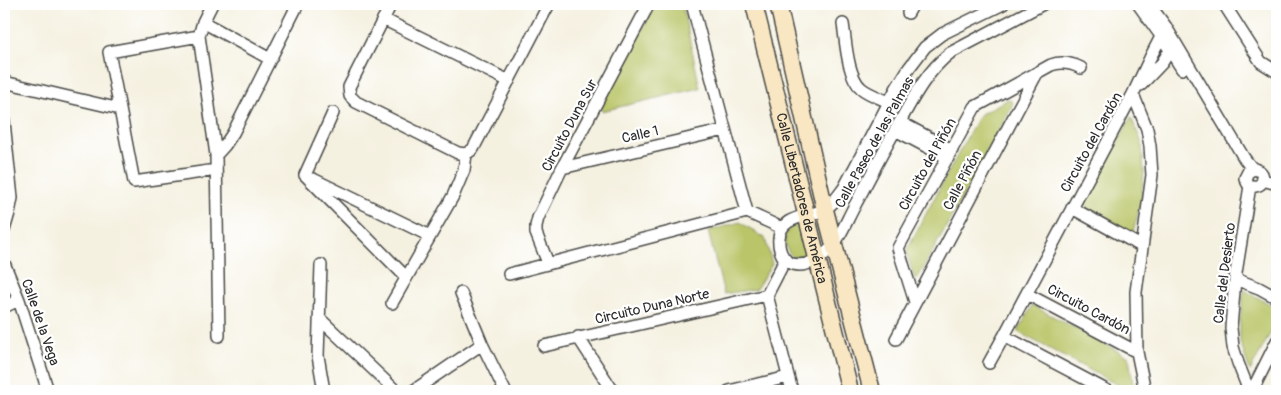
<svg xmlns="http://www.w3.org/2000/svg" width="1281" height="395" font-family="Pangolin,sans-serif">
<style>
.green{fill:#b9c567;stroke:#727849}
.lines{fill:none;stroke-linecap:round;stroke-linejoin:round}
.street-casing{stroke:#494946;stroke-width:14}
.secondary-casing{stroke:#494946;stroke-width:19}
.street{stroke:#fff;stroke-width:11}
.secondary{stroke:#f9e7c3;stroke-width:16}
.labels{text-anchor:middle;stroke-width:4.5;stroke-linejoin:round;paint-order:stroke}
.street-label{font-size:14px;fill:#2b2b2b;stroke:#fff}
</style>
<rect width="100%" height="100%" fill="#fff"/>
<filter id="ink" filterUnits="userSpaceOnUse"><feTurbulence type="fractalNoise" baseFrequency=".02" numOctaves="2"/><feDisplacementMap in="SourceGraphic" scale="10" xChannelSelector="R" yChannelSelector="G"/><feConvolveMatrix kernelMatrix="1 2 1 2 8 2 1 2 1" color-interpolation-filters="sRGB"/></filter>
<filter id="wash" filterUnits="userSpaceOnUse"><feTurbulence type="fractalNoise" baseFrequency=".0096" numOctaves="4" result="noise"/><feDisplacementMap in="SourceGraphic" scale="20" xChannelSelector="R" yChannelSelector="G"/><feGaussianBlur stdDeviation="1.12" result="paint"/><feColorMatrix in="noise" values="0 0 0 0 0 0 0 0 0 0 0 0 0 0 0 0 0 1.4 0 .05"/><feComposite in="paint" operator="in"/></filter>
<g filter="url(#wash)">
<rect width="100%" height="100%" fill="#f5f1e1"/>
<path class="green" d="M656 4H682L700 88 602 111 601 105Z
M1008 99 1013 102 1011 108 918 278 915 280 906 251 979 115Z
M1131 117 1142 143 1144 172 1141 201 1133 233 1084 207 1086 201Z
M740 222 765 238 772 264 756 289 724 294 708 231Z
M801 222 812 258C808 259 804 261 800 260 786 257 780 238 790 228 793 225 798 223 801 222Z
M1244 290 1277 308V321L1250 371 1240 342V320Z
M1032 305 1129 357 1134 391H1129L1018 332Z"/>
</g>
<g filter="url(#ink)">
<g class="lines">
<defs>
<path id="street" d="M212 4 203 22 199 36 216 155 219 336
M391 4 349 87 350 96 356 102 458 153 466 154 473 149 549 4
M692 4 747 212
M1003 4 942 34 925 47 909 68 896 89 844 188C838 196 832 206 823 210 807 218 781 215 779 238 778 247 781 257 788 262 805 271 824 257 834 244 841 235 848 218 854 207 868 181 882 153 897 127 912 100 926 72 950 53L1043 4
M1138 4 1161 36 1182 69
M1149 4 1166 27 1244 158C1247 162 1249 165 1252 168 1256 170 1260 170 1262 174 1266 185 1255 189 1248 184L1245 178 1248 172 1254 169
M1224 4 1261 62 1277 72
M908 13 913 4
M383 19 509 81
M203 22 270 59
M843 24C846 42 847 75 861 88 868 94 880 98 889 102
M199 36 109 52 134 182 216 170
M4 82 120 109
M1141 85 1162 63 1173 45
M1133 94 1147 129 1150 146 1152 175 1136 292 1137 352 1145 391
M333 113 305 175 406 277
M4 122 12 198 9 213 4 230
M900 122 952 150
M895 130 948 158
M216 155 225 145 233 133 298 4
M562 168 725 130
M313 179 430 236
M1263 180 1277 184
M1072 208 1141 246
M785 260 767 295 792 391
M4 263 19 300 48 391
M548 263 536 233V226L538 218 562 168 649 4
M321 265 318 356 324 391
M509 274 747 212 782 228
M1235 279 1259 288 1277 298
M461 293 482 344 505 391
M1027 294 1137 352
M915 302 898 248 975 107 1051 65C1062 61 1071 63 1081 68
M392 303 453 196 464 170 466 154
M4 307 19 300
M319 318 396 391
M578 337 613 391
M896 339 1037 73
M544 346 767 295
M989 363 1004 336
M413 391 482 344
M729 391 788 377
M1108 391 1004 336 1133 94 1151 56 1166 27
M1249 391 1238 363 1233 347 1231 328 1235 279 1250 186
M1252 391 1277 341"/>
<g id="secondary">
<path id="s1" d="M754 4 850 391"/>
<path d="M778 4 825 210 872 391"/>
</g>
</defs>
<use href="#street" class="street-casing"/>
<use href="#secondary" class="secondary-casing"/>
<use href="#street" class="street"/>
<use href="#secondary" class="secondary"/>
</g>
</g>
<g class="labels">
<g class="street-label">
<text transform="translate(569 125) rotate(-62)" y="5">Circuito Duna Sur</text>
<text transform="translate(640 134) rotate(-13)" y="5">Calle 1</text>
<text transform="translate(874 142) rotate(-61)" y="5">Calle Paseo de las Palmas</text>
<text transform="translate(1091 142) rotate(-61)" y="5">Circuito del Cardón</text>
<text transform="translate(927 164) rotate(-61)" y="5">Circuito del Piñón</text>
<text transform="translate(962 180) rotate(-62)" y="5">Calle Piñón</text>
<text dy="5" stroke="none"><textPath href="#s1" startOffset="200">Calle Libertadores de América</textPath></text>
<text transform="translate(1224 273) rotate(-83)" y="5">Calle del Desierto</text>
<text transform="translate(652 306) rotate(-13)" y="5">Circuito Duna Norte</text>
<text transform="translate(1089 309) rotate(28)" y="5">Circuito Cardón</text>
<text transform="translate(41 322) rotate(71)" y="5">Calle de la Vega</text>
</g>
</g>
<rect width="1281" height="395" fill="none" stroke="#fff" stroke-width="20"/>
</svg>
